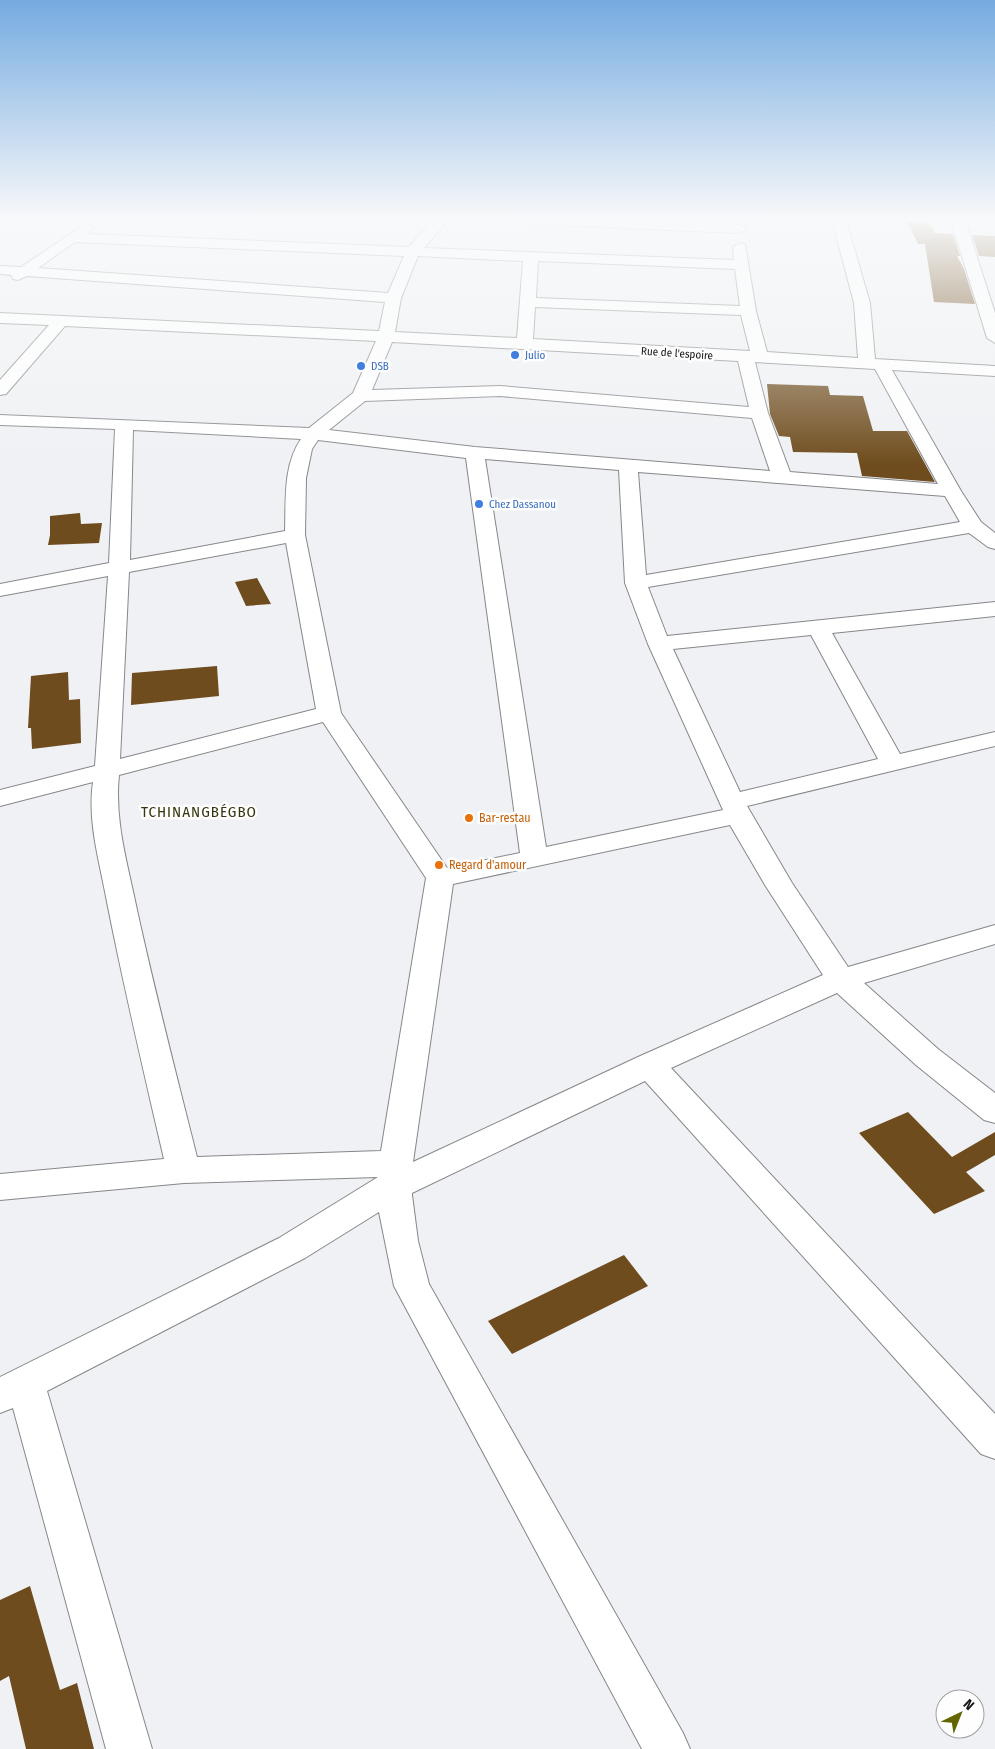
<svg xmlns="http://www.w3.org/2000/svg" width="995" height="1749" font-family="'Fira Sans Condensed',sans-serif">
<style>
.building{fill:#6e4c1d}
.lines{fill:none;stroke-linecap:round;stroke-linejoin:round}
.minor-casing{stroke:#86878a;stroke-width:2}
.minor{fill:#fff;fill-rule:evenodd}
.shop-dot{fill:#3f7fe0;stroke:#fefeff;stroke-width:2}
.food-dot{fill:#e8710a;stroke:#fefeff;stroke-width:2}
.labels{text-anchor:middle;stroke-width:5;stroke-linejoin:round;paint-order:stroke}
.far-street-label{font-size:11px;fill:#151516;stroke:#fefeff}
.far-shop-label{font-size:11px;fill:#366cbe;stroke:#fefeff;text-anchor:start}
.food-label{font-size:12px;fill:#c56008;stroke:#fefeff;text-anchor:start}
.quarter-label{font-size:15px;letter-spacing:1px;fill:#35360d;stroke:#fefeff}
</style>
<rect width="100%" height="100%" fill="#f0f1f4"/>
<path class="building" d="M907 222 929 223 935 233 953 234 960 256H957L964 269 975 304 934 302 925 244H918Z
M972 235 995 236V257L979 256Z
M767 384 828 386 830 395 863 396 873 431H907L935 482 862 476 857 453 793 452 790 437 779 436 770 414Z
M80 513 81 524 102 523 99 543 48 545 50 535V516Z
M257 578 271 604 246 606 235 582Z
M217 666 219 696 131 705 132 673Z
M68 672 69 700 80 699 81 743 32 749 31 728H28L31 676Z
M908 1112 952 1157 995 1132V1155L966 1172 985 1191 934 1214 859 1133Z
M624 1255 648 1286 512 1354 488 1321Z
M30 1586 60 1690 77 1683 94 1749H26L9 1676 0 1681V1600Z"/>
<g class="lines">
<defs>
<path id="minor" d="M433 220H448L424 248 734 260 733 247 740 243 745 244 756 311 767 352 858 358 854 303 832 220H846L870 303 875 359 995 366V376L892 370 961 491 981 522 995 533V549L988 547 969 533 648 587 667 636 995 602V616L832 633 900 754 995 732V746L747 806 792 883 848 967 995 925V944L864 983 938 1049 995 1093V1123L984 1120 916 1065 837 993 671 1068 995 1414V1459L981 1454 645 1081 412 1193V1195L418 1241 429 1284 683 1733 690 1749H642L394 1286 379 1212 305 1258 47 1391 152 1749H106L13 1408 0 1413V1377L279 1238 378 1177 184 1183 0 1200V1174L164 1159C144 1073 124 988 107 902 100 863 87 822 93 782L0 806V790L95 766 108 576 0 596V584L109 563 115 429 0 425V415L309 428 353 393 376 341 65 326 6 394 0 395V380L49 325 0 323V313L379 331 385 302 27 276 18 280 13 279 11 275 0 274V266L21 267 87 223 94 227 86 234 409 247ZM75 242 404 256 388 293 38 268ZM418 256 523 261 517 338 395 332 401 298ZM538 261 735 269 740 306 536 298ZM535 307 741 315 750 351 533 339ZM392 342 738 361 749 407 500 386 372 390ZM755 362 875 369 938 484 790 472 768 413ZM500 396 752 418 770 471 475 447 329 430 365 401ZM133 430 301 439C283 465 286 500 285 531L130 560ZM318 440 466 458 520 853 447 868 341 713 305 535 306 478 312 449ZM485 459 619 470 625 583 648 644 723 810 546 847ZM638 472 945 496 960 522 646 575ZM286 543 316 709 120 759 129 572ZM811 635 878 759 740 792 673 649ZM323 722 426 878 381 1151 197 1157C176 1074 155 992 137 910 128 865 114 821 119 775ZM730 825 765 885 823 975 638 1057 413 1162 453 884Z
M525 220H636L739 225 746 229 739 233 532 224Z
M951 220H965L995 313V343L987 338Z"/>
</defs>
<use href="#minor" class="minor-casing"/>
<use href="#minor" class="minor"/>
</g>
<linearGradient id="sky" x2="0" y2="1"><stop stop-color="#75abe0"/><stop offset="0.47" stop-color="#f8f9fa"/><stop offset="1" stop-color="#f8f9fa" stop-opacity="0"/></linearGradient>
<rect width="995" height="465" fill="url(#sky)"/>
<g class="shop-dot">
<circle cx="515" cy="355" r="5"/>
<circle cx="361" cy="366" r="5"/>
<circle cx="479" cy="504" r="5"/>
</g>
<g class="food-dot">
<circle cx="469" cy="818" r="5"/>
<circle cx="439" cy="865" r="5"/>
</g>
<g class="labels">
<g class="far-street-label">
<text transform="translate(677 353) rotate(4)" y="4">Rue de l'espoire</text>
</g>
<g class="far-shop-label">
<text x="525" y="359">Julio</text>
<text x="371" y="370">DSB</text>
<text x="489" y="508">Chez Dassanou</text>
</g>
<g class="food-label">
<text x="479" y="822">Bar-restau</text>
<text x="449" y="869">Regard d'amour</text>
</g>
<g class="quarter-label">
<text x="199" y="817">TCHINANGBÉGBO</text>
</g>
</g>
<g transform="translate(960 1714) rotate(43)"><circle r="24" fill="#fefeff" stroke="#a1a1a2"/>
<path d="M0-4L9 19L0 12L-9 19Z" fill="#626500"/>
<text y="-8" font-size="14" font-weight="bold" text-anchor="middle" fill="#151516">N</text>
</g>
</svg>
